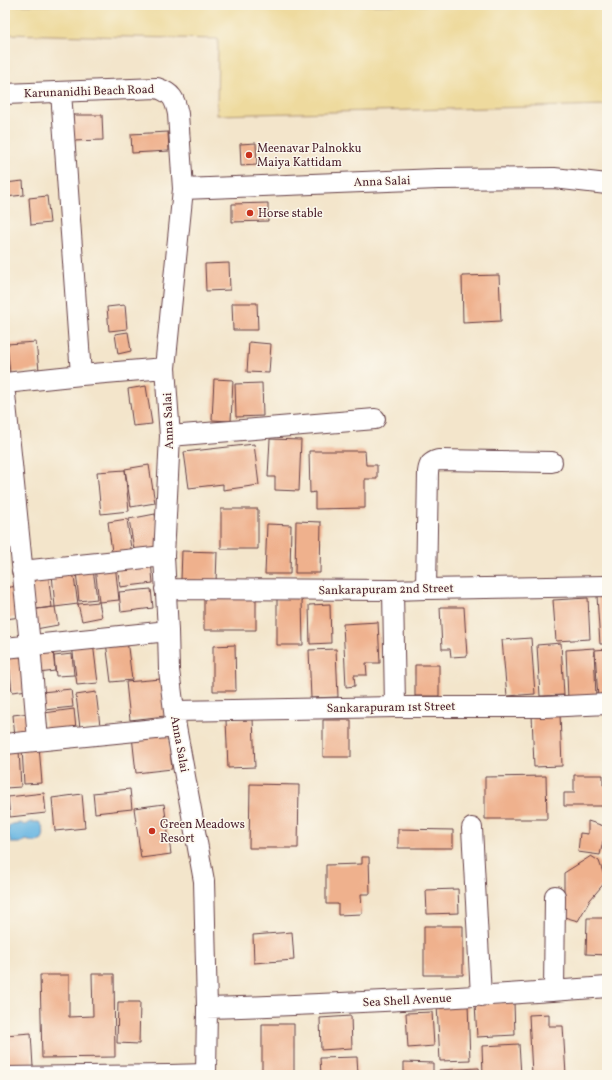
<svg xmlns="http://www.w3.org/2000/svg" width="612" height="1080" font-family="Vollkorn,serif">
<style>
.sand{fill:#eeda9e;stroke:#9c7c64}
.water{fill:#67b6e2;stroke:#586a86}
.building{fill:#efb18d}
.lines{fill:none;stroke-linecap:round;stroke-linejoin:round}
.service-casing{stroke:#633d43;stroke-width:12}
.minor-casing{stroke:#633d43;stroke-width:22}
.service{stroke:#fff;stroke-width:10}
.minor{stroke:#fff;stroke-width:20}
.poi-dot{fill:#c8321e;stroke:#fbf7ec;stroke-width:1.5}
.labels{text-anchor:middle;stroke-width:3;stroke-linejoin:round;paint-order:stroke}
.street-label{font-size:12px;fill:#4a1f2b;stroke:#fbf7ec}
.poi-label{font-size:12px;fill:#4a1f2b;stroke:#fbf7ec;text-anchor:start}
</style>
<rect width="100%" height="100%" fill="#fbf7ec"/>
<filter id="ink" filterUnits="userSpaceOnUse"><feTurbulence type="fractalNoise" baseFrequency=".025" numOctaves="2"/><feDisplacementMap in="SourceGraphic" scale="8" xChannelSelector="R" yChannelSelector="G"/><feConvolveMatrix kernelMatrix="1 2 1 2 8 2 1 2 1" color-interpolation-filters="sRGB"/></filter>
<filter id="wash" filterUnits="userSpaceOnUse"><feTurbulence type="fractalNoise" baseFrequency=".012" numOctaves="4" result="noise"/><feDisplacementMap in="SourceGraphic" scale="16" xChannelSelector="R" yChannelSelector="G"/><feGaussianBlur stdDeviation="0.9" result="paint"/><feColorMatrix in="noise" values="0 0 0 0 0 0 0 0 0 0 0 0 0 0 0 0 0 1.4 0 .05"/><feComposite in="paint" operator="in"/></filter>
<g filter="url(#wash)">
<rect width="100%" height="100%" fill="#f3e5cb"/>
<path class="sand" d="M5 5H607V105L217 115 218 39 5 34Z"/>
<path class="water" d="M30 822H39C44 827 45 833 42 840 37 843 32 842 26 840L20 843H12C8 837 8 833 9 826L12 824 21 823 24 825 28 824Z"/>
<g id="blocks">
<path class="building" d="M73 115H102L103 140 73 141Z
M168 132 169 151 132 153 131 134Z
M256 143 257 165 241 166 240 144Z
M23 181 24 195 5 197V183Z
M47 196 50 223 31 225 29 198Z
M268 203V221L232 222V204Z
M229 263 230 290 206 291 205 264Z
M499 275 501 321 463 323 462 276Z
M232 303H257L258 330H233Z
M125 305 127 329 109 331 107 307Z
M128 332 131 351 118 354 115 334Z
M36 342 39 370 10 373 7 344Z
M249 342 271 344 269 373 247 372Z
M214 379 233 380 231 421 212 420Z
M262 383 263 416 236 417 235 384Z
M146 386 152 424 133 426 128 389Z
M270 439 301 440 299 491 275 490V477H268Z
M254 444 259 485 223 490V484L189 488 184 452Z
M309 451H365L366 465H377V479H365V508L315 509V492L310 493Z
M149 465 155 503 131 507 125 469Z
M125 470 129 511 101 514 97 472Z
M221 509H258V549H221Z
M155 514 160 551 135 555 129 519Z
M5 516H6L9 537 5 538Z
M127 519 132 556 113 559 108 522Z
M296 521 321 522 320 573H295Z
M267 524 291 525 290 574H265Z
M182 551 217 552 216 582 181 580Z
M151 561 153 583 120 587 117 564Z
M115 564 119 600 99 602 95 567Z
M93 569 97 599 79 601 76 571Z
M73 571 78 604 55 607 58 625 36 629 31 576 48 573 52 607 37 609 55 607 52 574Z
M17 586 21 617 5 619V588Z
M151 589 153 608 121 612 119 592Z
M607 595V644H600L597 596Z
M256 597V630H204V598Z
M302 598 303 645H277V599Z
M588 598 590 639 556 641 553 600Z
M99 602 102 617 82 621 78 604Z
M330 604 331 643 310 644 309 605Z
M440 607H464L467 656 451 657 450 649H442Z
M378 622 380 663H366L367 675H354L355 686 346 687 343 624Z
M531 638 535 694 507 696 502 640Z
M127 640 132 680 111 682 106 642Z
M93 643 98 683 77 685 72 645Z
M561 643 564 695 540 696 537 645Z
M235 645 236 691H213V646Z
M594 648 596 698 568 699 566 650Z
M336 649 338 697 311 698 309 650Z
M607 649V698L598 699 595 650Z
M53 650 55 671 39 673 37 651Z
M23 651 28 690 12 692 8 653Z
M72 654 74 675 56 676 54 656Z
M5 658H6L10 690H5Z
M415 665H439V696H415Z
M161 679 165 716 130 720 126 682Z
M71 689 73 707 44 710 42 692Z
M96 692 100 726 80 728 76 695Z
M74 709 76 729 46 733 44 713Z
M30 713 32 736 15 738 13 715Z
M532 714H560L562 766 534 767Z
M253 719 255 767 228 768 226 720Z
M323 720H351V757H323Z
M168 732 172 769 136 773 132 736Z
M39 746 42 783 24 784 22 748Z
M19 750 21 787 5 788V751Z
M574 775H603V785H607V806H564V793H574Z
M546 776 547 819H485V777Z
M250 784 299 785 298 848H249Z
M130 789 132 809 95 813 93 793Z
M44 793 46 813 10 817 8 797Z
M82 794 85 828 55 831 52 798Z
M164 804 171 854 141 858 134 808Z
M588 821 607 827V845L603 841 600 855 578 852 580 833 588 834Z
M398 829 453 830V848H398Z
M591 856 599 861 606 881 590 900 578 921 564 917V873Z
M362 857H369L370 894H361L362 914 338 915V904H326V865L362 864Z
M458 889 459 913 427 914 426 890Z
M587 918H607V955L586 954Z
M424 926H463V975H424Z
M292 932 294 960 254 963 253 935Z
M92 974H114L115 1057 42 1058 40 975H69V1017L93 1016Z
M118 1002H140L139 1044 117 1043Z
M514 1002 515 1035 477 1037 475 1004Z
M468 1004 470 1060 440 1061 437 1005Z
M432 1012 434 1046 408 1048 406 1013Z
M549 1014V1026H563L566 1075H532L529 1015Z
M351 1016 352 1048 321 1050 320 1018Z
M262 1024H294V1075H262Z
M31 1033 33 1067 5 1069V1035Z
M519 1044 521 1075H483L482 1046Z
M357 1057 358 1075H321L320 1058Z
M404 1062 433 1063V1075H404Z
M479 1068 480 1075H440L439 1070Z"/>
</g>
</g>
<g filter="url(#ink)">
<use href="#blocks" fill-opacity="0" stroke="#633d43" stroke-width="1"/>
<g class="lines">
<defs>
<path id="service" d="M5 1072 169 1070 206 1069"/>
<path id="minor" d="M61 92 81 375
M5 94 157 88C172 93 175 99 178 114L183 189 165 368 170 436 164 556 168 631 169 670 176 727 204 881 207 1008 206 1075
M183 189 438 179 554 178 607 184
M5 383 81 375 165 368
M5 394 30 645 38 740
M170 436 375 419
M22 571 164 556
M165 589 393 590 426 589 607 586
M426 589 428 472C429 464 431 462 438 460L552 462
M393 590 395 707
M5 648 168 631
M174 711 395 707H545L607 704
M5 744 176 727
M472 828 481 996
M554 991 555 896
M207 1008C341 1004 474 997 607 987"/>
</defs>
<use href="#service" class="service-casing"/>
<use href="#minor" class="minor-casing"/>
<use href="#service" class="service"/>
<use href="#minor" class="minor"/>
</g>
</g>
<g class="poi-dot">
<circle cx="249" cy="155" r="4"/>
<circle cx="250" cy="213" r="4"/>
<circle cx="152" cy="831" r="4"/>
</g>
<g class="labels">
<g class="street-label">
<text transform="translate(89 91) rotate(-2)" y="4">Karunanidhi Beach Road</text>
<text transform="translate(382 181) rotate(-2)" y="4">Anna Salai</text>
<text transform="translate(168 421) rotate(-92)" y="4">Anna Salai</text>
<text transform="translate(386 589) rotate(-1)" y="4">Sankarapuram 2nd Street</text>
<text transform="translate(391 707) rotate(-1)" y="4">Sankarapuram 1st Street</text>
<text transform="translate(180 744) rotate(80)" y="4">Anna Salai</text>
<text transform="translate(407 1000) rotate(-3)" y="4">Sea Shell Avenue</text>
</g>
<g class="poi-label">
<text x="257" y="152">Meenavar Palnokku<tspan x="257" dy="14">Maiya Kattidam</tspan></text>
<text x="258" y="217">Horse stable</text>
<text x="160" y="828">Green Meadows<tspan x="160" dy="14">Resort</tspan></text>
</g>
</g>
<rect width="612" height="1080" fill="none" stroke="#fbf7ec" stroke-width="20"/>
</svg>
